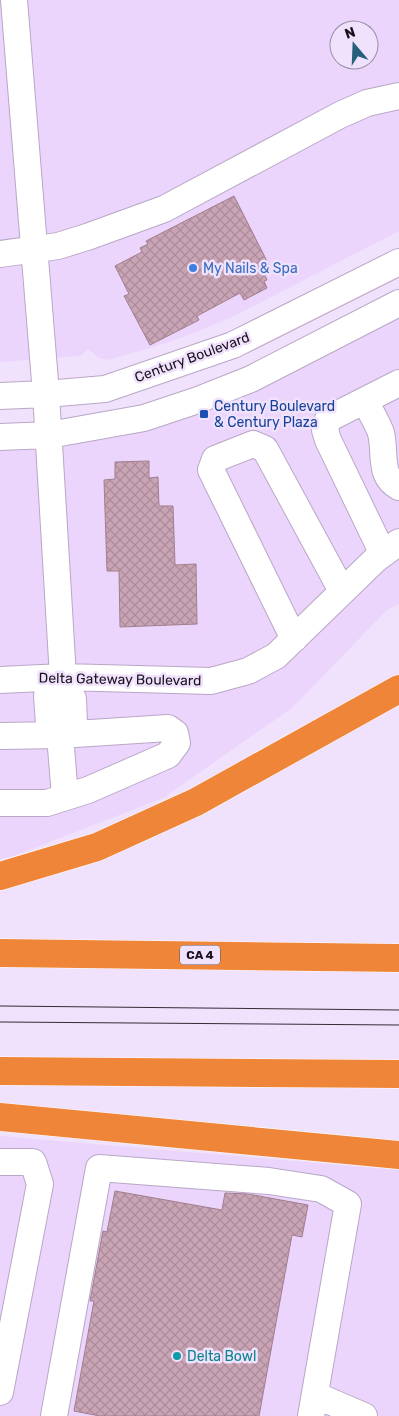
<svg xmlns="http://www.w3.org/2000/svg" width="399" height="1416" font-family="Rubik,sans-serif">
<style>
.built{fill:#ebd5fc;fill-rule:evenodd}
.building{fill:url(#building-cross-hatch);stroke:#a17e8e}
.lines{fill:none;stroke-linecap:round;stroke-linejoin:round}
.minor-casing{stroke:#b9a7c6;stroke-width:28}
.highway-casing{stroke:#fff;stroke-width:29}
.minor{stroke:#fff;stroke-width:26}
.highway{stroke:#ef8538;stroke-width:28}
.tram{stroke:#342c39;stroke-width:1}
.shop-dot{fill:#3f7fe0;stroke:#f0e1fc;stroke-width:2}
.transit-dot{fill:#1a4fb4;stroke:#f0e1fc;stroke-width:2}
.culture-dot{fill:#0f9aa8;stroke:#f0e1fc;stroke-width:2}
.labels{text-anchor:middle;stroke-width:5;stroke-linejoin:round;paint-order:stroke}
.shield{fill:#f0e1fc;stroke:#5a5060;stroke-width:1}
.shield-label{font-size:12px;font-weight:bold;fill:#19121d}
.shop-label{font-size:14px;fill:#366cbe;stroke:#f0e1fc;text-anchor:start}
.street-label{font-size:14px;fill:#19121d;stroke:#f0e1fc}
.transit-label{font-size:14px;fill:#164399;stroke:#f0e1fc;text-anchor:start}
.culture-label{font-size:14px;fill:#0d838f;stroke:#f0e1fc;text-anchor:start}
</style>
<defs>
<pattern id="building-cross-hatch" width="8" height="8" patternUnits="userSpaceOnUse" patternTransform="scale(1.25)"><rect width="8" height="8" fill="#c9a4b4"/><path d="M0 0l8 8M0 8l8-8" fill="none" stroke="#ac8c9a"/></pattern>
</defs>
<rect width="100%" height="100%" fill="#f0e1fc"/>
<path class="built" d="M0 0H399V231L236 315 194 333 154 347 108 360 99 358 88 349 80 356 0 362ZM339 30H369V60H339Z
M399 317V604L387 610 292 708 163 798 14 856 0 859V449L65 447 284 374Z
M0 1136 399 1170V1416H0Z"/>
<path class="building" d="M234 196 272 271 265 275 267 280 264 281 267 288 244 300 240 293 197 316 199 320 150 345 124 296 129 294 115 266 142 252 140 248 148 244 146 241Z
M149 461V478L158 477 159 506H173L175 565 196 564 197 624 120 627 119 571H107L104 480 115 479V462Z
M115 1191 222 1210 225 1193 248 1194 308 1205 302 1237 292 1235 259 1416H100L74 1411 94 1301H90L103 1231 107 1232Z"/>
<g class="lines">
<defs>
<path id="minor" d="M14 0 46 394 63 677 73 699 74 722 60 735 49 724 47 696 63 677
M0 254 58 246 87 237 164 209 340 115 367 103 399 96
M0 396 46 394 105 389 233 345 399 262
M365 401C370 411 377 422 381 433 386 453 378 476 399 487
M0 437 49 435 144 418 198 400 251 379 399 303
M383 554 328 440 325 430 328 419 399 383
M294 639 211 470 215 459 253 444 265 449 342 591
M0 680 63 677 211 681 248 671 276 656 376 559 399 542
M60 735 65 797
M0 736 60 735 168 728 175 733 177 743 168 755 88 790 47 803H0
M0 1162H33L40 1184 0 1392
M315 1395 364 1416
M54 1416 99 1168 269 1181 321 1189 348 1204 311 1416"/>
<path id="highway" d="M0 876 97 847 196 802 399 689
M0 953 399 958
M0 1071 399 1074
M0 1117 399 1155"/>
</defs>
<use href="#minor" class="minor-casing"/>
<use href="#highway" class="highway-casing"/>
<use href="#minor" class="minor"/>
<use href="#highway" class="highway"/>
<path class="tram" d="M0 1006 399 1010
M0 1022 399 1025"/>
</g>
<circle class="shop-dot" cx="193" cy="268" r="5"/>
<rect class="transit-dot" x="199" y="409" width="10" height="10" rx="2.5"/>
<circle class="culture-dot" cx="177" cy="1356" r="5"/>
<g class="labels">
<rect class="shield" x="180" y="945.5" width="40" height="19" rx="4"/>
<g class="shield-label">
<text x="200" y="959">CA 4</text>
</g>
<g class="shop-label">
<text x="203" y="273">My Nails &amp; Spa</text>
</g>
<g class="street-label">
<text transform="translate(192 357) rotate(-20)" y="5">Century Boulevard</text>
<text transform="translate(120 679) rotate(1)" y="5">Delta Gateway Boulevard</text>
</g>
<g class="transit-label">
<text x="214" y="411">Century Boulevard<tspan x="214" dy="16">&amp; Century Plaza</tspan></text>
</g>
<g class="culture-label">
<text x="187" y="1361">Delta Bowl</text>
</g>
</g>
<g transform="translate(354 45) rotate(341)"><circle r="24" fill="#f0e1fc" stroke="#9a8ea3"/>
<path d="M0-4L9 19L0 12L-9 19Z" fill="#27607a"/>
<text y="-8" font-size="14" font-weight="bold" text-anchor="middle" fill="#19121d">N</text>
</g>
</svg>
